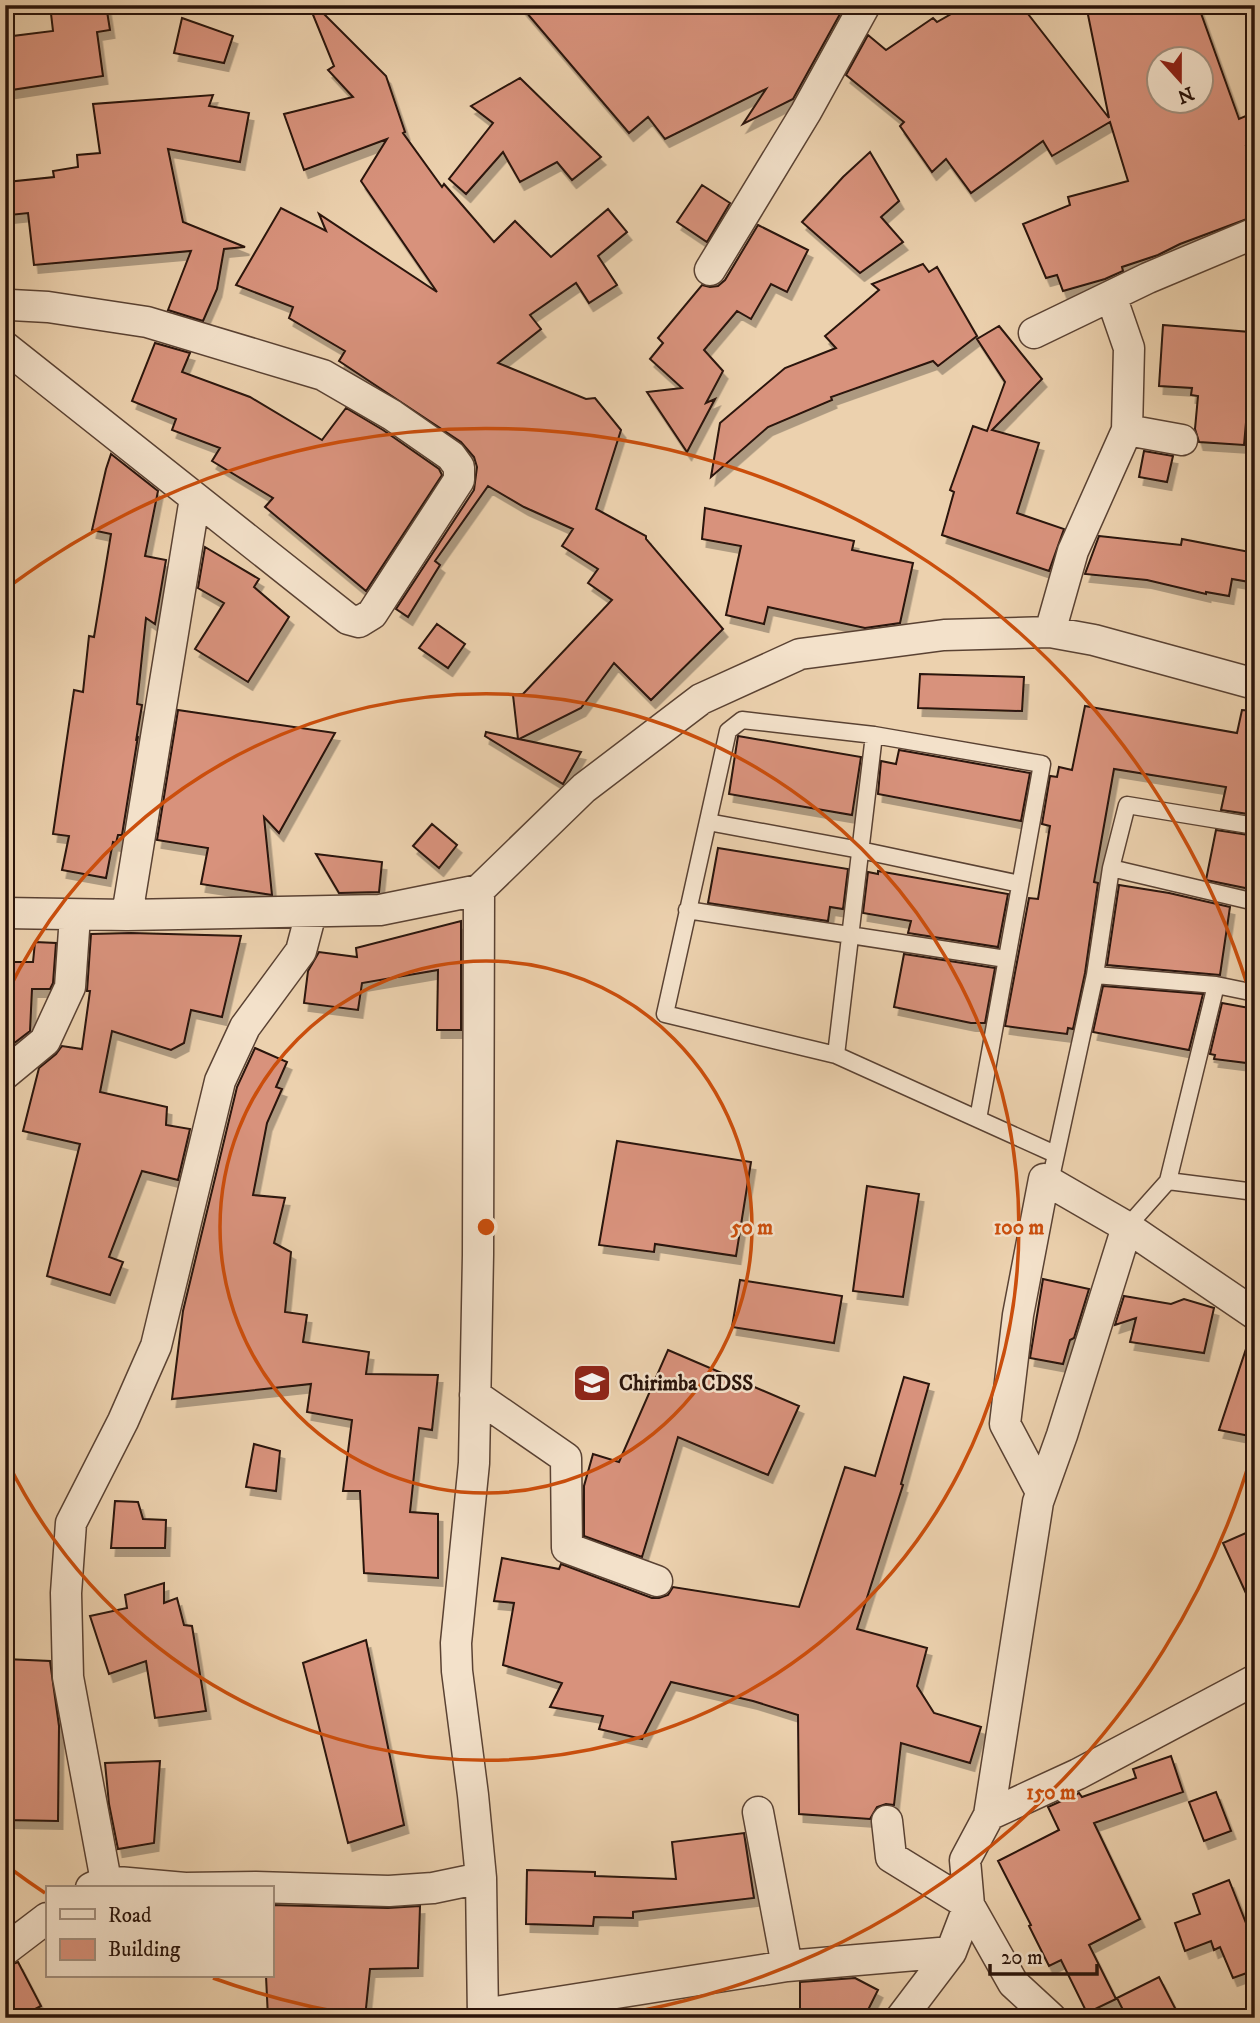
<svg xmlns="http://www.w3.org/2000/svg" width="1260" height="2023" font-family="'IM FELL DW Pica',serif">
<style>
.building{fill:#d8927b;stroke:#29130a;stroke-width:2;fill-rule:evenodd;filter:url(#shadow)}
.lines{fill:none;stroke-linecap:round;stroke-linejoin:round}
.service-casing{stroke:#5a4233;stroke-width:19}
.minor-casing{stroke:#5a4233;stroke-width:33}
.service{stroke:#f3e1ca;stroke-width:16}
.minor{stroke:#f3e1ca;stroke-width:30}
.ring{fill:none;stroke:#cb4e0c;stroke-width:3.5}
.labels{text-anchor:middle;stroke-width:5;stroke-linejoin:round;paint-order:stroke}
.poi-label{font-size:21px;font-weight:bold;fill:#29130a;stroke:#f3e1ca;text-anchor:start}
.centre{fill:#cb4e0c;stroke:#f3e1ca;stroke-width:3.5}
.ring-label{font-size:21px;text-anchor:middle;font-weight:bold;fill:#cb4e0c;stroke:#f3e1ca;stroke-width:5;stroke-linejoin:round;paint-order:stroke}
</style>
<defs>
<filter id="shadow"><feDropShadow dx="4.5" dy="8" stdDeviation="0" flood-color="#0004"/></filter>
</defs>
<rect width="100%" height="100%" fill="#ecd1ae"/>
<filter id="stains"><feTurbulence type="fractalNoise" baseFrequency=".00286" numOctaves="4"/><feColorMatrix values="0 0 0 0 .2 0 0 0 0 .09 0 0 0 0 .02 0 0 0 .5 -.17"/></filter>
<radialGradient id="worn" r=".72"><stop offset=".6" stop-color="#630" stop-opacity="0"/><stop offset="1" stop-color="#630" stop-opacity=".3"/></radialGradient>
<path class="building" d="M50 5H106L110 30 97 32 103 76 5 91V37L53 31Z
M309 5H315L386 76 405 132 403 133 442 187 444 184 494 242 515 221 551 257 608 209 627 232 598 256 617 285 589 303 576 283 530 315 541 329 498 363 586 399 595 398 621 430 596 509 646 536V539L723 629 651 700 614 663 581 708 519 739 581 752 563 784 485 736 486 732 518 739 513 695 523 694 612 600 588 583 598 569 562 546 573 529 524 507 488 486 435 561 440 565 408 617 396 609 474 490 477 467 474 457 461 442 339 361 345 351 289 318 293 307 236 285 281 208 326 231 319 214 437 292 361 181 387 139 304 170 284 114 353 97 328 70 334 66Z
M520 5H845L793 99 743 124 766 89 665 139 648 117 629 133Z
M967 5H1021L1109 118 1086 5H1198L1239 119 1248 115 1255 135V143L1246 146 1255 173V216L1180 244 1158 255 1122 267 1123 271 1105 279 1063 291 1057 275 1046 278 1023 224 1070 205 1068 197 1128 181 1110 122 1052 156 1043 141 971 193 946 159 932 172 900 126 904 122 846 75 868 35 886 50 933 18 937 22ZM1158 60H1200V102H1158Z
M182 18 233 36 224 63 174 53Z
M520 78 601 157 572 180 557 162 520 182 503 152 466 194 449 179 493 123 471 106Z
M213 95 209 106 249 113 240 162 168 149 183 222 245 247 224 249 217 289 203 321 168 310 191 251 34 265 28 213 10 215 7 182 54 177 53 171 78 167 77 155 100 153 93 104Z
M870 152 899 201 881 217 903 242 860 273 802 222 843 177Z
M702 185 730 203 707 242 677 222Z
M758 225 808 250 787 292 771 284 751 319 737 311 704 350 723 371 706 403 715 399 687 452 647 392 682 388 650 359 663 343 658 338 702 285 710 287 718 286 725 280Z
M923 264 929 272 937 267 977 336 938 366 933 361 831 397 832 400 768 427 711 477 720 423 785 368 836 348 825 336 879 290 872 284Z
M1163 325 1250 332 1248 352 1255 353V400H1248L1244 445 1199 442 1195 429 1198 396 1191 395 1192 388 1159 386Z
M999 326 1042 379 992 430 1039 443 1017 513 1064 529 1049 571 942 535 954 492 950 490 973 426 987 431 1005 382 977 339Z
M155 343 190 353 182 372 250 397 322 440 346 408 383 430 439 469 442 475 366 591 265 507 273 498 212 461 220 448 172 430 176 419 132 401Z
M1144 451 1173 456 1167 482 1139 477Z
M111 454 158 491 145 556 166 560 155 624 146 618 137 704 142 705 136 741 138 736 122 835H118L116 843 113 842 106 878 62 870 69 836 53 834 74 690 83 692 89 636 94 637 111 534 92 530 106 469Z
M705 508 854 541 852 550 913 563 900 623 865 628 768 607 764 624 726 615 741 546 702 539Z
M1099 536 1181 545 1182 539 1255 553V583L1232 579 1229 596 1206 592V594L1147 580 1085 574Z
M205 547 259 579 254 587 289 617 248 682 195 649 224 603 198 588Z
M437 624 465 644 448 668 419 648Z
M920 674 1024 677 1022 711 918 708Z
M1085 706 1237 733 1242 710 1255 711V815L1221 810 1226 787 1114 769 1094 882 1098 883 1085 973 1073 1029 1068 1028 1067 1034 1005 1026 1029 898 1038 899 1050 826 1042 824 1050 776 1057 777 1059 767 1072 770Z
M178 710 335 733 279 833 264 817 272 895 201 884 208 848 157 840Z
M738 736 861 757 852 815 729 794Z
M899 750 1030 773 1021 821 878 794 881 761 896 764Z
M432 824 457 845 439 868 413 846Z
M1216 830 1255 836V890L1206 880Z
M718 848 848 869 843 909 830 907 828 921 708 903Z
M316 854 382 862 379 892 339 893Z
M878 871 1008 894 998 947 908 933 911 921 863 913 868 872 878 874Z
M1119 885 1169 893 1230 907 1220 975 1107 965Z
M461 921V1030H437L438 970 362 983 358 1010 304 1003 308 971 319 952 357 957 356 948Z
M131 933 241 936 222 1017 191 1010 184 1043 171 1050 112 1031 100 1092 167 1107 166 1125 190 1129 178 1180 142 1171 109 1257 123 1262 110 1295 47 1276 80 1144 23 1131 39 1068 56 1054 62 1046 82 1049 90 991H87L91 934Z
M35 942 56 943 53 983 50 989H32L30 1031 13 1044H5V962H33Z
M904 954 995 968 985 1023H971L894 1007Z
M1103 986 1203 994 1189 1050 1093 1032Z
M1222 1003 1255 1009V1064L1214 1059 1215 1055 1210 1054Z
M255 1048 287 1062 276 1087 282 1089 267 1123 253 1195 285 1198 274 1243 291 1252 285 1312 307 1315 303 1342 369 1352 366 1374 438 1375 432 1430 419 1428 410 1512 438 1514V1578L364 1573 360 1491H343L352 1420 307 1412 311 1384 172 1399 183 1311 237 1087Z
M617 1141 751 1162 736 1256 655 1244 654 1252 599 1245Z
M867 1186 919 1194 903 1297 853 1291Z
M1043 1279 1089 1289 1074 1338 1070 1340 1063 1364 1030 1358Z
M740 1280 842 1296 834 1343 732 1327Z
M1124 1296 1171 1304 1184 1299 1214 1308 1204 1353 1130 1342 1136 1318 1115 1325Z
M1250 1337 1255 1338V1437L1219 1430Z
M668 1350 799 1406 768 1475 678 1437 642 1557 584 1536V1486L593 1454 619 1462Z
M904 1377 929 1384 901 1484 903 1485 857 1629 927 1648 917 1686 934 1713 981 1727 970 1763 901 1743 894 1805 886 1804 877 1807 870 1819 799 1814 798 1715 753 1701 671 1682 642 1739 599 1729 603 1716 550 1707 562 1683 503 1665 514 1603 494 1601 502 1558 559 1569 561 1564 652 1598H659L668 1595 673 1587 799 1607 845 1467 875 1476Z
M254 1444 280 1451 276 1491 246 1487Z
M115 1501 138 1502 143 1519 166 1520 165 1548H111Z
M1255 1529V1613L1223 1543Z
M164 1583V1603L177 1598 184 1625 192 1626 206 1711 155 1718 146 1661 109 1674 90 1616 127 1608 125 1595Z
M366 1640 404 1825 348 1843 303 1663Z
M5 1659 50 1661 59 1726 58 1821 5 1820Z
M1171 1756 1183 1792 1094 1823 1140 1919 1089 1945 1116 1999 1087 2013 1061 1960 1049 1966 1029 1926 1031 1925 998 1861 1059 1830 1048 1807 1079 1793 1082 1797 1136 1778 1133 1769Z
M160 1761 154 1843 118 1849 109 1804 105 1763Z
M1216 1792 1231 1831 1204 1841 1189 1802Z
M744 1833 754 1898 633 1912V1918L594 1917 593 1926 526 1924 527 1870 595 1872V1876L676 1879 672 1842Z
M1229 1880 1255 1946V1970L1233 1978 1220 1947 1214 1950 1211 1941 1185 1951 1175 1923 1200 1914 1193 1894Z
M271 1905 388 1908 420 1906 418 1968 370 1969 365 2018H268L266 1976H271Z
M18 1962 41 2006 18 2018H5V1967Z
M1159 1977 1176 2010 1161 2018H1127L1117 1998Z
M855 1978 878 1990 864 2018H800V1982Z"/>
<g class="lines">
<defs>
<path id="service" d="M708 822 860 850 1020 884
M1111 868 1255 902
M687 910 1006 959
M1095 975 1216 985 1255 993
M1216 985 1168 1181 1255 1192
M836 1055 665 1014 728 731 742 720 874 735
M978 1119 1042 764 874 735 836 1055 1055 1154
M1050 1182 1095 975 1111 868 1127 805 1255 826
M1127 1227 1168 1181"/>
<path id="minor" d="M710 270 806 112 865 5
M1111 296 1129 348 1127 430 1182 440
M5 306 11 305 48 307 147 322 323 375 392 415 451 456 459 467V480L372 614 359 622 348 619 5 347
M1034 333 1148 278 1255 233
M1050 632 1073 551 1127 430
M479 890 478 1255 474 1463 456 1643 457 1671 473 1795 481 1878 483 2018
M5 913 127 915 380 910 479 890 584 788 701 699 800 654 944 635 1050 632 1094 640 1255 684
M127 915 195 498
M5 1074 45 1041 70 987 75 916
M475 1395 566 1458 567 1548 657 1581
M1041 1492 1005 1424 1018 1315 1044 1179 1127 1227 1255 1314
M758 1812 787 1966
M989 1815 1038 1502 1062 1435 1127 1227
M887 1821 891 1857 969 1905 1013 1983 1051 2018
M106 1881 68 1677 66 1593 71 1523 123 1421 156 1346 220 1081 245 1027 301 951 311 913
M91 1888 106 1881 185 1888 256 1887 389 1891 433 1888 481 1878
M5 1950 47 1918
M483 2014 787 1966 951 1952 969 1905 965 1860 989 1815 1078 1774 1255 1680
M901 2018 951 1952"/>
</defs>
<use href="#service" class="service-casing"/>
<use href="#minor" class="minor-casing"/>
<use href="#service" class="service"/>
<use href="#minor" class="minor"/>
</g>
<g class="ring">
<circle cx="486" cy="1227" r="266"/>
<path d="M7 993A533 533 0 1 1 7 1461"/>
<path d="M1254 1447A799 799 0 0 1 604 2017M368 2017A799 799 0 0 1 213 1978M45 1893A799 799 0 0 1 11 1869M11 585A799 799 0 0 1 1254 1007"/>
</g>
<defs>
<symbol id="school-square" viewBox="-11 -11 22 22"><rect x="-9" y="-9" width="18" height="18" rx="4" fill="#8f2418" stroke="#f3e1ca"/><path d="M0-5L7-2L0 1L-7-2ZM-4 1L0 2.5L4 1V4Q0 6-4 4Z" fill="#fff"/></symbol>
</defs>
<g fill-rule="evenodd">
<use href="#school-square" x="570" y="1361" width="44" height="44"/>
</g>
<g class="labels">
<g class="poi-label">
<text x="619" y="1390">Chirimba CDSS</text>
</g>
</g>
<circle cx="486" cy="1227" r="10" class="centre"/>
<g class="ring-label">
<text x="752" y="1234">50 m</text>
<text x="1019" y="1234">100 m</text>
<text x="1051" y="1799">150 m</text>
</g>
<rect width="1260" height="2023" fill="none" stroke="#ecd1ae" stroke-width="28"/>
<rect x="7" y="7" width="1246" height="2009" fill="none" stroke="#29130a" stroke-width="3.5"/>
<rect x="14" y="14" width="1232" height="1995" fill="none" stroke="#29130a" stroke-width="2"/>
<rect x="46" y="1886" width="228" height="91" fill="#f3e1ca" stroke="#a28f7d" stroke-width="2"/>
<rect x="60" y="1909" width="35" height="10" fill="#f3e1ca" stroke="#a28f7d" stroke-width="2"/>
<text x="108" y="1922" font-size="21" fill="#29130a">Road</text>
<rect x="60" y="1939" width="35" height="21" fill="#d8927b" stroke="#a28f7d" stroke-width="2"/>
<text x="108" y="1956" font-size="21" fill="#29130a">Building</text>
<g transform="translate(1180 80) rotate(159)"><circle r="33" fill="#f3e1ca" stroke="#a28f7d" stroke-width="2"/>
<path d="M0-5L12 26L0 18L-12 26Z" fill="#8f2418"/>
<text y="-10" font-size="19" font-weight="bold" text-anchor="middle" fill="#29130a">N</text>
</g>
<path d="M990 1964v10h107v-10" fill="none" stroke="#29130a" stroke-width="3.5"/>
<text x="1001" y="1964" font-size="21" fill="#29130a" stroke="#f3e1ca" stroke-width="5" paint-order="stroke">20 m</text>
<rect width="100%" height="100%" filter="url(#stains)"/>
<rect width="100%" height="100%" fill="url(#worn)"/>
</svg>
